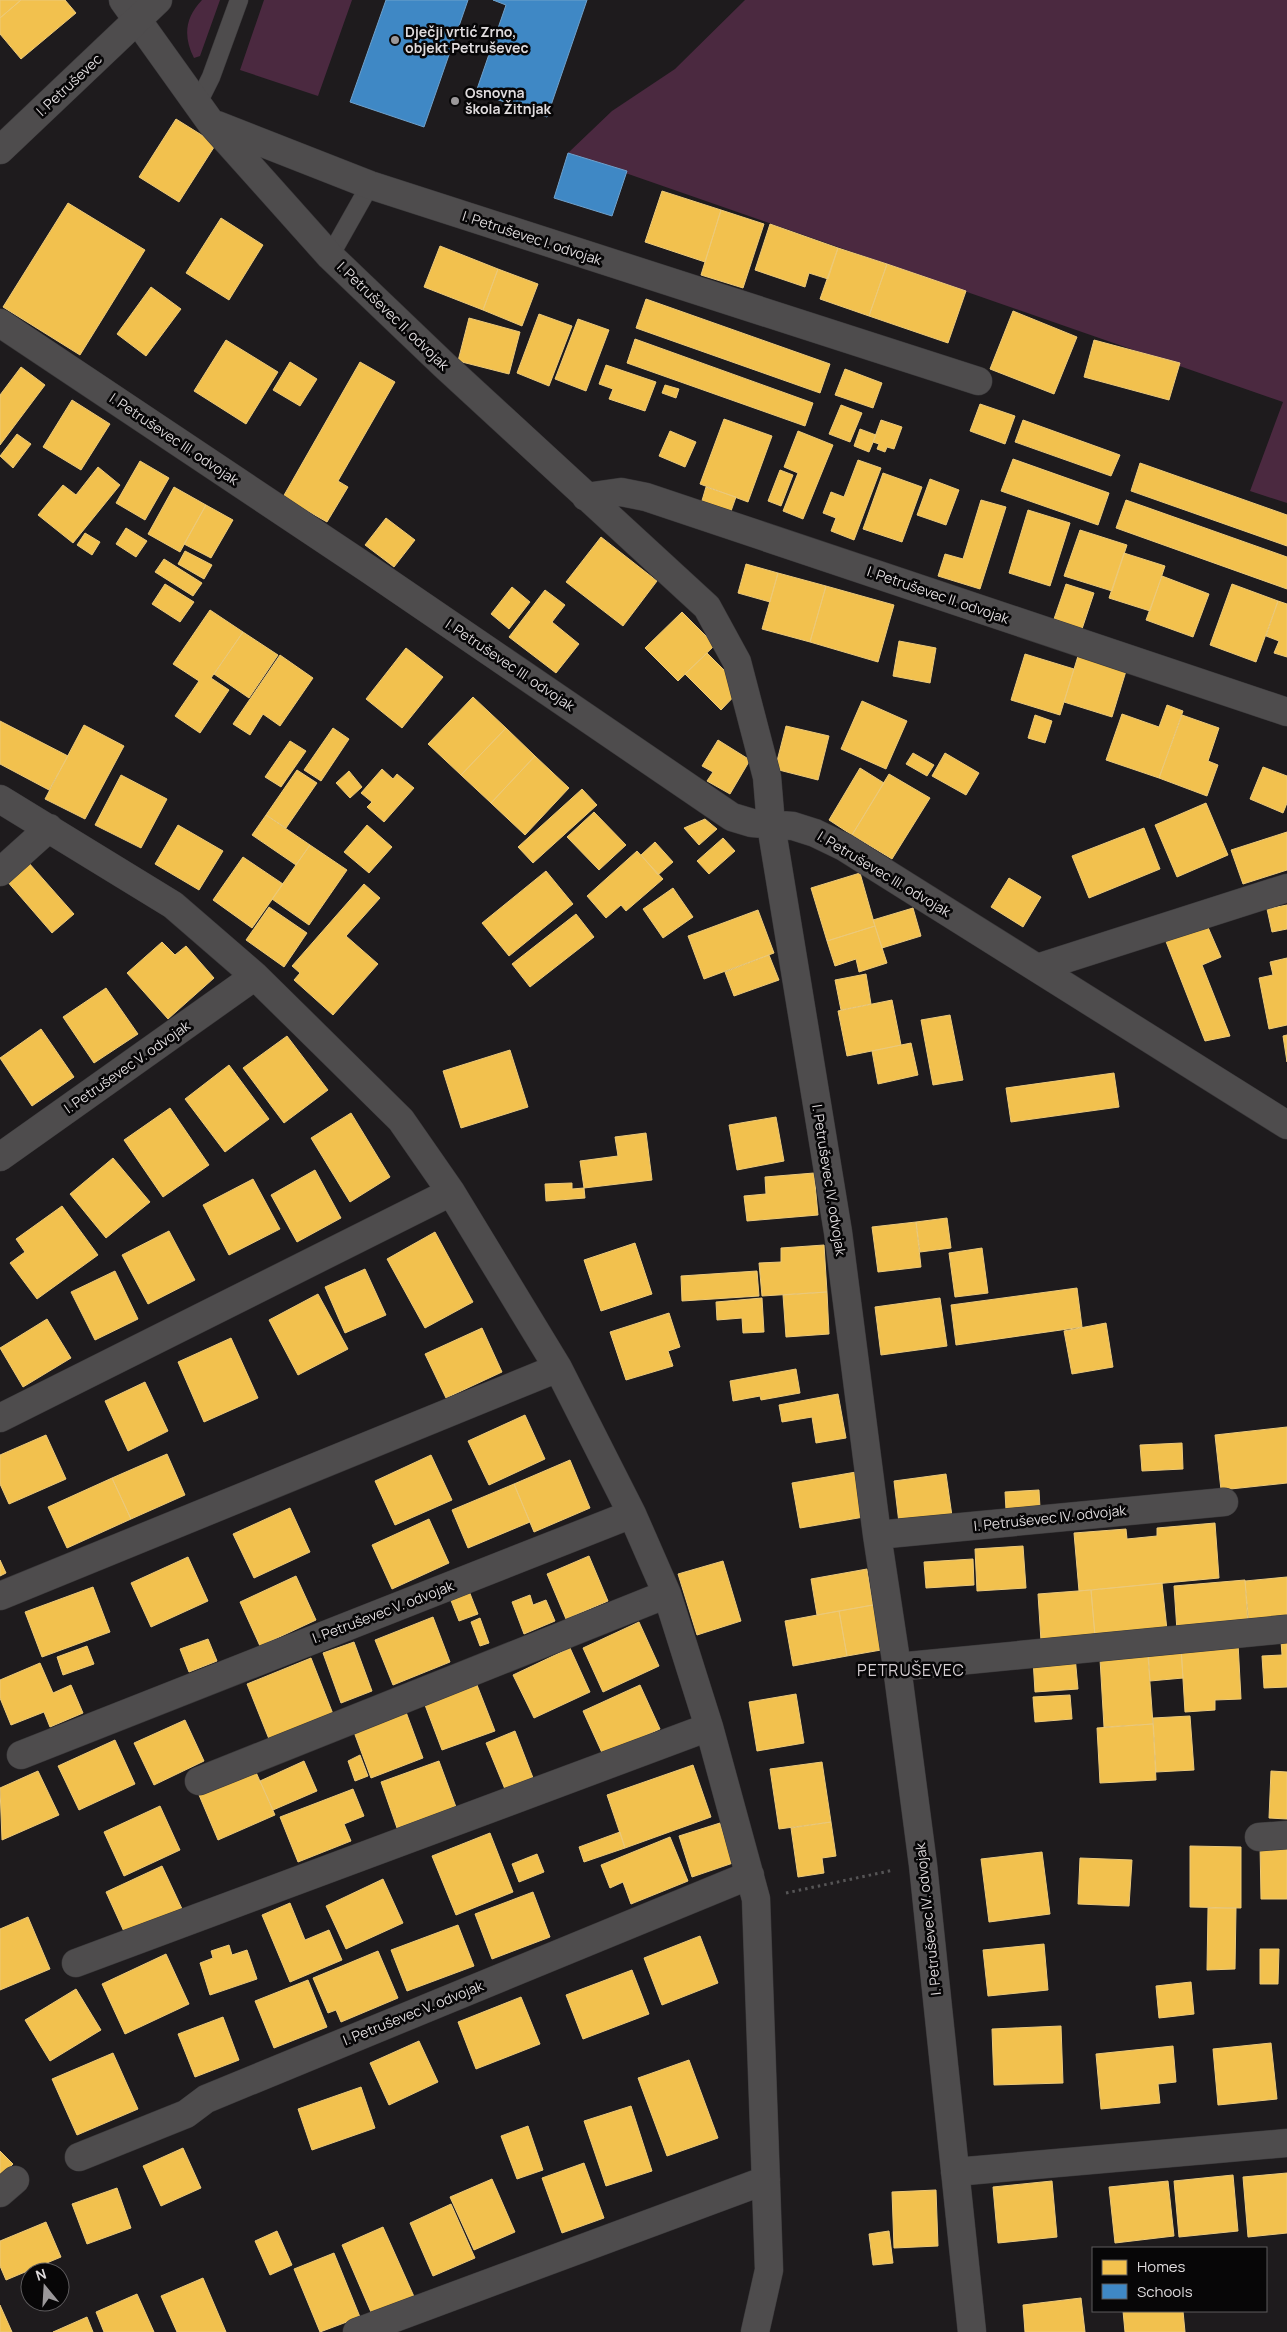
<svg xmlns="http://www.w3.org/2000/svg" width="1287" height="2332" font-family="Manrope,sans-serif">
<style>
.green{fill:#4b2940}
.homes{fill:#f2c14e;stroke:#ecc979}
.schools{fill:#3f88c5;stroke:#6fa1cc}
.lines{fill:none;stroke-linecap:round;stroke-linejoin:round}
.lane-casing{stroke:#3a383a;stroke-width:19}
.street-casing{stroke:#3a383a;stroke-width:29}
.secondary-casing{stroke:#3a383a;stroke-width:29}
.path{stroke:#565556;stroke-width:3;stroke-dasharray:2.5 4;stroke-linecap:butt}
.lane{stroke:#4e4c4d;stroke-width:18}
.street{stroke:#4e4c4d;stroke-width:28}
.secondary{stroke:#4e4c4d;stroke-width:28}
.poi-dot{fill:#9b989a;stroke:#070607;stroke-width:2}
.labels{text-anchor:middle;stroke-width:5;stroke-linejoin:round;paint-order:stroke}
.poi-label{font-size:14px;font-weight:bold;fill:#dfdbdd;stroke:#070607;text-anchor:start}
.street-label{font-size:14px;fill:#dfdbdd;stroke:#070607}
.quarter-label{font-size:16px;letter-spacing:1px;fill:#d7d0d4;stroke:#070607}
</style>
<rect width="100%" height="100%" fill="#1e1b1d"/>
<path class="green" d="M202 0H220L200 56 194 58C183 36 185 18 202 0Z
M264 0H352L318 96 240 70Z
M745 0H1287V503L1250 491 1283 402 568 153 612 111 675 69Z"/>
<path class="homes" d="M0 0H21L0 18Z
M21 0H65L76 13 21 59 0 34V18Z
M176 119 216 144 179 202 139 177Z
M662 191 721 210 705 262 645 242Z
M68 203 145 250 80 355 3 307Z
M721 210 764 224 743 288 701 275Z
M221 218 263 245 229 300 186 273Z
M770 224 838 248 828 279 809 273 805 287 755 270Z
M440 246 498 269 483 310 424 287Z
M838 248 887 264 869 316 820 299Z
M887 264 966 291 948 343 869 316Z
M498 269 538 284 522 326 483 310Z
M151 287 181 309 146 356 117 334Z
M646 299 830 364 820 393 636 328Z
M1013 311 1077 337 1054 394 990 369Z
M539 314 572 326 549 386 517 373Z
M469 318 520 332 509 374 458 361Z
M578 319 609 330 586 391 555 379Z
M635 339 813 403 805 426 627 363Z
M226 340 278 372 246 424 194 391Z
M1094 340 1180 363 1169 400 1084 377Z
M290 362 317 379 300 406 273 390Z
M360 362 395 382 338 481 348 487 327 522 283 497Z
M606 365 656 382 645 411 609 399 613 389 599 384Z
M21 367 45 385 0 445V395Z
M845 369 882 383 873 408 835 395Z
M665 385 679 389 676 398 662 393Z
M72 400 110 424 81 470 43 447Z
M980 404 1015 416 1005 444 970 431Z
M841 405 862 413 850 442 829 434Z
M724 419 772 436 748 502 700 484Z
M881 420 902 427 894 449 887 447 885 452 877 449 879 444 873 442Z
M1023 420 1120 455 1111 476 1015 442Z
M860 429 876 435 869 452 854 446Z
M670 431 696 442 685 467 659 456Z
M798 431 833 445 803 519 783 511 798 473 784 467Z
M17 434 31 444 13 468 0 456Z
M1013 459 1109 493 1098 525 1001 491Z
M858 460 881 468 854 540 831 531 836 518 823 513 831 492 844 497Z
M140 461 169 478 145 520 116 503Z
M1140 463 1287 515V546L1131 491Z
M98 467 120 485 73 543 38 515 63 485 76 495Z
M780 470 793 475 781 506 768 501Z
M883 473 922 487 902 542 863 529Z
M930 479 959 490 946 525 917 515Z
M174 487 206 505 180 552 148 534Z
M706 487 736 497 730 514 701 504Z
M981 500 1006 507 980 589 938 576 945 554 963 559Z
M1126 500 1287 557V589L1116 528Z
M206 505 233 520 211 558 184 544Z
M1028 510 1070 523 1050 586 1009 573Z
M386 518 415 540 394 567 365 545Z
M126 528 147 541 136 557 116 544Z
M1080 530 1127 545 1112 591 1064 576Z
M85 533 100 542 92 555 77 545Z
M601 537 657 581 623 626 566 582Z
M185 551 212 565 204 579 178 564Z
M1124 553 1165 566 1150 611 1109 598Z
M164 559 202 583 193 596 155 572Z
M746 564 778 573 770 602 738 593Z
M778 573 826 586 810 642 762 629Z
M1162 576 1209 594 1193 637 1146 620Z
M165 584 194 602 180 622 152 604Z
M1066 584 1094 593 1082 629 1054 619Z
M1232 584 1278 601 1256 662 1210 645Z
M826 586 894 605 878 662 810 642Z
M512 587 530 602 509 629 491 614Z
M545 590 565 605 552 622 579 644 556 673 509 637Z
M1278 601 1287 604V657L1274 653 1279 641 1266 636Z
M210 610 243 632 211 678 229 690 200 733 175 716 199 681 173 664Z
M682 612 715 645 678 681 645 648Z
M243 632 278 655 249 698 214 674Z
M899 641 936 648 930 683 893 676Z
M406 648 443 677 402 728 366 699Z
M707 653 742 688 721 710 685 674Z
M1025 654 1074 669 1060 715 1011 700Z
M280 655 313 678 280 726 263 714 250 735 233 724Z
M1078 656 1126 671 1112 717 1064 702Z
M473 697 506 728 461 775 428 744Z
M862 701 907 721 886 769 841 749Z
M1167 705 1183 711 1159 778 1106 760 1122 714 1159 727Z
M1035 715 1052 721 1045 743 1028 738Z
M1182 715 1219 728 1208 761 1218 765 1207 796 1159 778Z
M0 721 68 756 49 790 0 764Z
M84 725 124 746 85 819 45 799Z
M786 726 829 736 818 780 775 769Z
M333 728 349 739 321 781 304 770Z
M506 728 535 756 491 803 461 775Z
M718 740 750 760 730 794 707 781 713 772 702 766Z
M290 741 306 751 281 787 265 777Z
M913 753 934 765 927 776 906 764Z
M945 753 979 773 966 795 932 776Z
M535 756 569 788 525 835 491 803Z
M1263 767 1287 776V803L1283 813 1250 799Z
M860 768 884 783 852 835 829 820Z
M382 769 393 779 397 774 414 788 384 822 367 807 372 802 361 793Z
M297 770 317 783 286 828 266 815Z
M349 771 362 787 350 798 336 783Z
M889 774 930 798 892 859 852 835Z
M121 775 167 799 141 848 95 825Z
M582 789 597 805 533 863 518 847Z
M1206 803 1228 855 1177 877 1155 825Z
M594 812 626 845 599 870 567 837Z
M266 815 310 845 296 865 252 835Z
M705 819 717 829 699 845 684 828Z
M178 825 223 851 199 890 155 864Z
M367 825 392 847 369 873 344 852Z
M1144 828 1160 869 1089 898 1072 856Z
M1287 832V870L1243 884 1231 850Z
M723 838 735 851 709 874 697 861Z
M655 842 673 862 658 875 641 855Z
M310 845 347 870 309 925 272 899Z
M637 851 663 879 626 911 621 905 606 918 587 896Z
M243 857 283 884 252 928 213 900Z
M28 862 74 914 52 933 6 880Z
M546 871 573 904 509 956 482 923Z
M860 873 875 926 827 941 811 888Z
M1009 878 1041 897 1023 927 991 907Z
M364 884 380 898 346 936 378 964 333 1015 294 980 300 973 292 966Z
M673 888 693 917 663 938 643 909Z
M1287 905V929L1272 932 1267 909Z
M269 907 307 933 284 967 246 940Z
M913 908 921 936 882 948 873 920Z
M758 910 774 953 704 979 688 936Z
M576 914 594 937 530 987 512 964Z
M1207 925 1221 957 1202 965 1230 1036 1205 1041 1165 939Z
M875 926 887 963 859 972 856 959 835 966 827 941Z
M162 942 175 955 186 946 214 978 168 1019 127 973Z
M769 955 779 980 734 996 725 972Z
M1287 958V1025L1269 1029 1259 978 1273 975 1270 962Z
M866 974 871 1004 841 1010 835 980Z
M106 988 138 1034 94 1063 63 1017Z
M892 1000 901 1045 847 1056 838 1011Z
M950 1015 963 1080 933 1085 921 1020Z
M41 1029 74 1077 32 1106 0 1058Z
M1287 1035V1062L1283 1036Z
M287 1036 328 1090 284 1123 243 1068Z
M911 1043 918 1075 878 1084 872 1051Z
M510 1050 528 1107 461 1128 443 1071Z
M229 1065 269 1119 225 1152 185 1099Z
M1114 1073 1119 1107 1011 1122 1006 1088Z
M170 1108 209 1165 163 1197 124 1140Z
M351 1113 390 1177 350 1202 311 1138Z
M776 1117 784 1161 737 1170 729 1125Z
M646 1133 652 1180 584 1188 580 1161 618 1156 615 1137Z
M113 1158 150 1202 106 1238 70 1194Z
M315 1170 341 1218 297 1242 271 1195Z
M814 1173 818 1215 747 1221 744 1196 766 1194 765 1177Z
M253 1179 280 1229 229 1255 203 1205Z
M572 1183V1189L584 1188 585 1198 546 1201 545 1184Z
M62 1206 98 1255 37 1299 10 1263 25 1252 16 1239Z
M947 1218 951 1248 920 1252 916 1222Z
M916 1222 921 1267 878 1272 872 1227Z
M169 1231 195 1280 148 1304 122 1255Z
M435 1232 473 1302 425 1328 387 1259Z
M635 1243 652 1294 601 1311 584 1260Z
M824 1245 827 1292 762 1296 759 1263 781 1262V1248Z
M982 1248 988 1293 955 1297 949 1253Z
M365 1269 386 1315 345 1333 325 1287Z
M115 1271 138 1319 95 1340 71 1292Z
M757 1271 759 1296 682 1301 681 1276Z
M1077 1288 1082 1327 956 1345 951 1305Z
M827 1292 829 1334 786 1337 783 1295Z
M318 1294 348 1349 298 1375 269 1320Z
M762 1298 764 1332 743 1333 742 1318 717 1320 716 1302Z
M940 1298 947 1346 881 1355 875 1307Z
M669 1313 680 1347 668 1351 673 1366 626 1380 610 1332Z
M47 1319 71 1358 23 1387 0 1348Z
M1106 1323 1113 1367 1072 1374 1064 1331Z
M482 1328 502 1372 446 1398 425 1354Z
M231 1338 258 1398 204 1422 178 1362Z
M796 1369 800 1393 761 1400 760 1396 733 1401 730 1381Z
M145 1382 168 1431 128 1451 105 1401Z
M838 1394 846 1438 816 1443 812 1417 782 1422 779 1405Z
M525 1415 545 1459 489 1485 468 1441Z
M1287 1427V1483L1221 1490 1215 1435Z
M46 1435 66 1479 9 1504 0 1484V1455Z
M1182 1443 1183 1469 1142 1471 1140 1445Z
M167 1454 185 1495 131 1519 112 1478Z
M431 1455 452 1500 395 1525 375 1481Z
M570 1460 590 1508 534 1532 514 1484Z
M856 1472 864 1517 800 1528 792 1483Z
M946 1474 952 1516 899 1523 894 1481Z
M112 1478 131 1519 67 1548 48 1507Z
M514 1484 530 1522 468 1548 452 1510Z
M1039 1490 1040 1508 1006 1510 1005 1492Z
M290 1508 310 1552 254 1578 233 1534Z
M429 1519 449 1563 392 1589 372 1545Z
M1215 1523 1219 1578 1079 1591 1074 1533 1126 1529 1127 1539 1157 1536V1528Z
M1023 1546 1026 1588 977 1591 975 1549Z
M589 1556 608 1601 566 1619 547 1574Z
M188 1557 208 1601 151 1627 131 1583Z
M973 1559 974 1585 926 1588 924 1562Z
M0 1560 6 1573 0 1576Z
M723 1561 741 1621 697 1635 678 1574Z
M867 1569 873 1605 817 1615 811 1579Z
M296 1576 316 1620 260 1646 240 1602Z
M1287 1577V1622L1249 1625 1245 1581Z
M1245 1580 1248 1625 1177 1631 1174 1586Z
M1162 1583 1167 1630 1095 1636 1091 1590Z
M93 1587 110 1632 42 1657 25 1612Z
M1091 1590 1095 1636 1041 1641 1038 1594Z
M469 1591 478 1614 459 1621 450 1598Z
M530 1595 533 1605 546 1600 555 1621 524 1634 512 1602Z
M873 1605 881 1650 847 1656 839 1611Z
M839 1611 847 1656 793 1666 785 1621Z
M433 1617 450 1662 393 1685 375 1640Z
M480 1618 489 1643 480 1646 471 1622Z
M639 1622 659 1666 603 1692 583 1648Z
M208 1639 217 1661 189 1672 180 1649Z
M1287 1640V1687L1264 1688 1262 1656 1282 1655 1281 1641Z
M354 1642 372 1691 341 1703 323 1653Z
M1238 1643 1241 1699 1215 1700V1710L1185 1712 1181 1647Z
M87 1646 94 1664 63 1675 57 1657Z
M1181 1647 1183 1678 1150 1681 1148 1649Z
M570 1648 590 1692 534 1718 513 1675Z
M1075 1656 1078 1689 1035 1692 1033 1659Z
M1148 1656 1153 1724 1104 1727 1100 1659Z
M311 1658 333 1714 269 1739 247 1684Z
M40 1663 53 1693 71 1685 83 1713 50 1727 44 1712 11 1725 0 1698V1680Z
M477 1685 495 1731 442 1750 425 1705Z
M640 1685 660 1729 603 1755 583 1711Z
M796 1694 804 1743 757 1751 749 1702Z
M1070 1695 1072 1719 1035 1722 1033 1697Z
M406 1712 423 1758 371 1778 354 1732Z
M1190 1716 1194 1770 1156 1772 1153 1718Z
M185 1720 204 1761 154 1785 134 1743Z
M1153 1724 1156 1780 1100 1783 1097 1728Z
M515 1731 535 1783 507 1794 486 1743Z
M115 1740 135 1784 79 1810 58 1766Z
M360 1755 368 1776 355 1781 348 1761Z
M304 1761 317 1791 273 1810 260 1781Z
M439 1761 456 1807 397 1828 381 1782Z
M822 1762 831 1822 779 1829 770 1769Z
M693 1765 711 1817 625 1848 607 1795Z
M255 1770 275 1815 218 1840 199 1795Z
M38 1771 59 1815 2 1840 0 1788Z
M1271 1771 1287 1772V1819L1269 1818Z
M353 1789 364 1816 344 1824 351 1841 298 1862 280 1817Z
M160 1806 180 1850 124 1876 104 1832Z
M831 1822 836 1856 822 1858 824 1873 798 1877 791 1828Z
M720 1823 733 1863 692 1877 679 1836Z
M620 1832 625 1848 584 1862 579 1847Z
M490 1833 513 1892 456 1915 432 1856Z
M670 1837 688 1881 631 1904 623 1882 610 1888 601 1865Z
M1260 1844H1287V1899H1261Z
M1190 1846 1241 1847V1908L1190 1907Z
M1042 1852 1050 1914 989 1922 981 1859Z
M537 1854 544 1872 519 1882 512 1864Z
M1080 1858 1132 1860 1129 1906 1078 1904Z
M162 1866 183 1911 126 1936 106 1892Z
M383 1879 403 1923 346 1949 326 1906Z
M533 1892 550 1937 492 1959 475 1914Z
M290 1903 305 1940 329 1930 342 1960 290 1982 262 1915Z
M1208 1908H1236L1235 1969 1207 1970Z
M28 1917 50 1969 0 1990V1929Z
M458 1925 474 1966 407 1991 391 1950Z
M700 1936 718 1983 662 2005 644 1958Z
M1044 1944 1048 1990 988 1996 983 1950Z
M229 1945 232 1955 247 1950 257 1979 210 1995 200 1963 213 1958 211 1951Z
M1260 1949H1279L1278 1984H1260Z
M378 1951 398 1998 341 2022 336 2010 328 2013 313 1978Z
M166 1954 189 2004 125 2034 102 1984Z
M632 1970 649 2014 583 2039 566 1995Z
M308 1980 327 2027 274 2048 255 2001Z
M1191 1982 1194 2014 1159 2018 1156 1986Z
M76 1989 101 2030 50 2061 25 2020Z
M521 1997 540 2044 476 2069 458 2022Z
M223 2017 239 2060 195 2077 178 2034Z
M1061 2026 1063 2083 994 2085 992 2029Z
M419 2041 438 2082 389 2105 370 2063Z
M1271 2043 1277 2099 1218 2105 1213 2049Z
M1173 2046 1176 2082 1158 2084 1160 2103 1101 2109 1096 2054Z
M113 2053 138 2109 77 2135 52 2079Z
M689 2060 718 2138 667 2156 638 2078Z
M361 2087 375 2128 312 2150 298 2109Z
M631 2106 652 2171 606 2186 584 2121Z
M528 2126 543 2170 517 2179 501 2136Z
M183 2148 201 2188 161 2206 143 2166Z
M0 2151 13 2164 0 2177Z
M584 2163 604 2218 562 2233 542 2178Z
M1287 2173V2233L1248 2237 1243 2177Z
M1233 2175 1238 2231 1179 2237 1174 2181Z
M492 2179 515 2232 474 2250 450 2197Z
M1052 2181 1057 2237 998 2243 993 2187Z
M1168 2181 1174 2236 1115 2243 1109 2187Z
M117 2188 131 2228 87 2244 72 2204Z
M936 2190 938 2246 894 2248 892 2192Z
M451 2204 475 2258 433 2276 410 2223Z
M46 2222 61 2257 6 2280 0 2266V2241Z
M383 2227 416 2301 374 2319 342 2245Z
M277 2231 292 2265 270 2275 255 2241Z
M889 2231 893 2263 873 2265 869 2234Z
M334 2253 360 2317 320 2332 294 2269Z
M203 2278 226 2332H177L161 2296Z
M137 2294 154 2332H104L96 2312Z
M1081 2298 1085 2332H1025L1023 2305Z
M0 2305 12 2332H0Z
M1123 2311H1183L1185 2332H1125Z
M87 2317 93 2332H53Z"/>
<path class="schools" d="M386 0H468L424 127 350 102Z
M493 0H587L547 117 476 92 506 5Z
M568 153 627 171 612 216 554 198Z"/>
<g class="lines">
<defs>
<path id="lane" d="M197 105 211 77 239 0
M330 256 370 185"/>
<path id="street" d="M123 0 211 123 330 256 444 365 707 607 737 662 767 777 771 825 838 1232 877 1535 897 1667 923 1865 972 2332
M217 125 370 185 978 381
M0 323 370 570 732 817 752 823 793 826 815 833 844 847 1287 1125
M586 497 621 492 646 497 1287 712
M0 799 173 905 255 976 401 1120 451 1192 558 1368 632 1514 667 1594 709 1727 756 1899 769 2270 755 2332
M0 872 49 828
M1037 968 1287 888
M0 1157 255 976
M0 1418 451 1192
M877 1535 1224 1502
M0 1596 558 1368
M897 1667 1287 1629
M21 1755 632 1514
M199 1781 667 1594
M1259 1837 1287 1835
M76 1963 709 1727
M79 2157 186 2114 206 2099 750 1875
M955 2172 1287 2143
M0 2193 15 2180
M357 2332 766 2180"/>
<path id="secondary" d="M0 150 158 0"/>
</defs>
<use href="#lane" class="lane-casing"/>
<use href="#street" class="street-casing"/>
<use href="#secondary" class="secondary-casing"/>
<path class="path" d="M786 1893 894 1870"/>
<use href="#lane" class="lane"/>
<use href="#street" class="street"/>
<use href="#secondary" class="secondary"/>
</g>
<g class="poi-dot">
<circle cx="395" cy="40" r="5"/>
<circle cx="455" cy="101" r="5"/>
</g>
<g class="labels">
<g class="poi-label">
<text x="405" y="37">Dječji vrtić Zrno,<tspan x="405" dy="16">objekt Petruševec</tspan></text>
<text x="465" y="98">Osnovna<tspan x="465" dy="16">škola Žitnjak</tspan></text>
</g>
<g class="street-label">
<text transform="translate(69 85) rotate(-43)" y="5">I. Petruševec</text>
<text transform="translate(532 238) rotate(18)" y="5">I. Petruševec I. odvojak</text>
<text transform="translate(393 316) rotate(44)" y="5">I. Petruševec II. odvojak</text>
<text transform="translate(174 439) rotate(34)" y="5">I. Petruševec III. odvojak</text>
<text transform="translate(938 595) rotate(19)" y="5">I. Petruševec II. odvojak</text>
<text transform="translate(510 665) rotate(34)" y="5">I. Petruševec III. odvojak</text>
<text transform="translate(884 874) rotate(31)" y="5">I. Petruševec III. odvojak</text>
<text transform="translate(127 1067) rotate(-35)" y="5">I. Petruševec V. odvojak</text>
<text transform="translate(829 1180) rotate(81)" y="5">I. Petruševec IV. odvojak</text>
<text transform="translate(1050 1518) rotate(-6)" y="5">I. Petruševec IV. odvojak</text>
<text transform="translate(383 1612) rotate(-21)" y="5">I. Petruševec V. odvojak</text>
<text transform="translate(928 1919) rotate(-96)" y="5">I. Petruševec IV. odvojak</text>
<text transform="translate(413 2013) rotate(-22)" y="5">I. Petruševec V. odvojak</text>
</g>
<g class="quarter-label">
<text x="911" y="1676">PETRUŠEVEC</text>
</g>
</g>
<rect x="1092" y="2247" width="175" height="65" fill="#070607" stroke="#5d5b5d"/>
<rect x="1102" y="2260" width="25" height="15" fill="#f2c14e" stroke="#5d5b5d"/>
<text x="1137" y="2272" font-size="15" fill="#dfdbdd">Homes</text>
<rect x="1102" y="2284" width="25" height="15" fill="#3f88c5" stroke="#5d5b5d"/>
<text x="1137" y="2297" font-size="15" fill="#dfdbdd">Schools</text>
<g transform="translate(45 2287) rotate(342)"><circle r="24" fill="#070607" stroke="#5d5b5d"/>
<path d="M0-4L9 19L0 12L-9 19Z" fill="#9b989a"/>
<text y="-8" font-size="14" font-weight="bold" text-anchor="middle" fill="#dfdbdd">N</text>
</g>
</svg>
